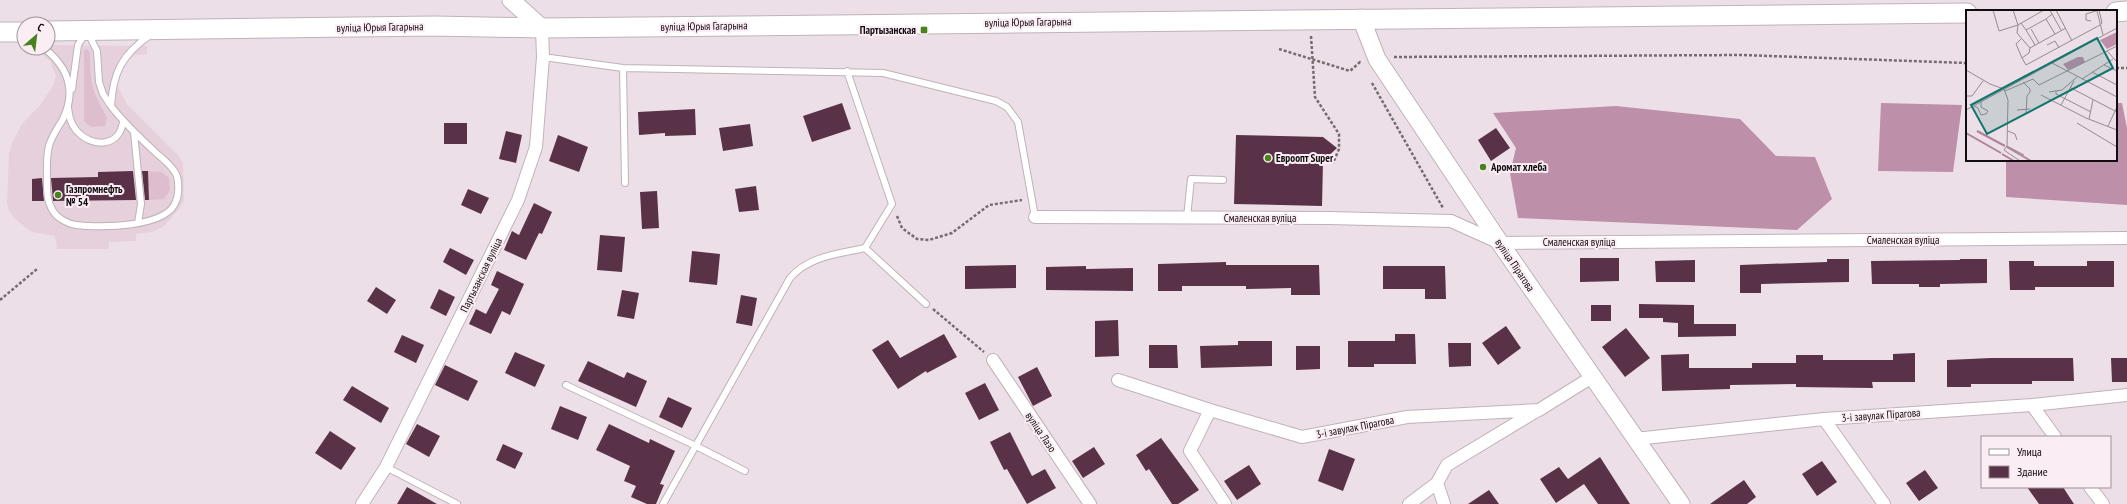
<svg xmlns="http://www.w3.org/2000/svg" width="2127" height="504" font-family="'PT Sans Narrow',sans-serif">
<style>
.built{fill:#e5d0db}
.green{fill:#ddbdce}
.forest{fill:#bd8fa9}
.building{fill:#593248}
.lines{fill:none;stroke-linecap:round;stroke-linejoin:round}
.lane-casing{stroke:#bfb2b9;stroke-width:8}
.street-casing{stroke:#bfb2b9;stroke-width:14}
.secondary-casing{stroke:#bfb2b9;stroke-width:19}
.primary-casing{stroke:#bfb2b9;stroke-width:21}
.path{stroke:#756c71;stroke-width:2.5;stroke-dasharray:3 2;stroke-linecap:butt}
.lane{stroke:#fff;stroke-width:6}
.street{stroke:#fff;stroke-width:12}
.secondary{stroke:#fff;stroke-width:17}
.primary{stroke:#fff;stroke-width:19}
.poi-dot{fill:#49821d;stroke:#fbedf4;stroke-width:1.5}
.labels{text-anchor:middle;stroke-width:4;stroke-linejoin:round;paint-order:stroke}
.street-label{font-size:11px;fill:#110c0f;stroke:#fbedf4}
.poi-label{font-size:11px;font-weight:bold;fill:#110c0f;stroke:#fbedf4;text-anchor:start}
.inset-river{fill:none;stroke:#af829b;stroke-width:2}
.inset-road{fill:none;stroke:#958b91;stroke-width:1}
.view{fill:#0f766e;fill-opacity:0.15;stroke:#0f766e;stroke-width:2}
.inset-edge{fill:none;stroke:#110c0f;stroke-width:2}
</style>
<rect width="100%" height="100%" fill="#eddfe7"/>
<path class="built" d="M48 45 147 46V54L135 55 124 64 118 79V87L127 104 178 155 183 163 184 200 180 208 164 226 152 232 136 234V241L109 242V249H57L55 236 32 232 15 219 9 211 7 203 9 153 12 143 22 124 41 104 54 84 56 76 50 61 34 48H48Z"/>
<path class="green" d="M86 49 90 52C90 86 92 89 107 118L105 126 91 127 84 121V51Z
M148 171 161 172 169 178 170 190 164 199 149 200Z"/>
<path class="forest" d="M1881 103 1962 105 1953 172 1878 171Z
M2116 103H2122L2127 128V205L2006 197V160H2116Z
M1616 106 1740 119 1776 156 1815 157 1832 199 1797 230 1518 218 1510 173 1516 148 1493 113Z"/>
<path class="building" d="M842 103 851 129 812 142 803 116Z
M695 109 696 135 665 136V133L639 135 638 112Z
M444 123H467V144H444Z
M750 124 753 146 723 151 719 128Z
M1496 128 1510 148 1491 161 1478 140Z
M506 131 522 135 516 163 499 159Z
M558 135 588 147 579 172 549 161Z
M1236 135 1323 137 1337 148 1323 161 1322 206 1234 204Z
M133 171 136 200 53 201 51 178 98 177V172Z
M142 171H148L149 200H145Z
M42 178 44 201H32V179Z
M756 186 759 210 739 212 735 189Z
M468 189 489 198 481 214 461 205Z
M657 191 659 228 642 229 640 192Z
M534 203 552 212 542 234 539 233 526 260 504 250 512 231 519 235Z
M600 235 625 237 622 272 597 270Z
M450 248 474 260 466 275 443 262Z
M692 251 720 254 717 285 689 282Z
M1580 258H1619V281L1580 282Z
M1827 259H1849V282L1761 284V293H1740V265L1827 262Z
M1960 259H1987V283L1940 284V287H1919V284H1872L1871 261 1960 260Z
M1695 260V282H1656L1655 261Z
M2009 261H2034V266H2087V261H2114V287H2035V290H2010Z
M1226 262V265H1319L1320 295H1291V288L1246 289V286H1182V291H1158V264Z
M1016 265V288L965 289V266Z
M1086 266V269L1133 268V291L1046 290V267Z
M1383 266H1445L1446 299H1425V289H1383Z
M497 271 524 284 510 315 502 311 491 334 469 324 476 309 486 314 499 289 491 285Z
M376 287 396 300 387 314 367 301Z
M439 289 455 297 446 316 430 308Z
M622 290 639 293 634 319 617 316Z
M741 295 757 298 752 326 736 323Z
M1639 304 1694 305V324H1736V336L1678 337V323L1663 322V318H1639Z
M1591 305H1611V321H1591Z
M1118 320 1119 356 1095 357V321Z
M1506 326 1521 348 1498 365 1482 343Z
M1626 328 1650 358 1625 377 1602 347Z
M944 334 957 357 927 373 926 371 898 389 872 350 888 340 900 358Z
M1395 334H1415L1416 364H1374V367H1348V341H1395Z
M402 335 424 345 416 363 394 352Z
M1238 341H1272V366L1201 368 1200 346 1238 345Z
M1448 343H1471V366L1449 367Z
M1149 345H1177L1178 368H1149Z
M1296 346H1320V369L1296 370Z
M515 352 545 365 535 387 505 373Z
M1915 353V382H1872L1873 388 1796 387V384L1730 385V389L1662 391 1661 355 1689 354V368H1752V363H1796V355H1823V360H1893V354Z
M1991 358H2073L2074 381H2032V384H1971V387H1947V360Z
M2111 358H2127V382H2112Z
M588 361 624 378 627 372 647 381 636 407 578 381Z
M445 365 478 381 468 401 435 385Z
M1037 367 1052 396 1033 406 1018 377Z
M985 383 999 410 979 420 965 393Z
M352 386 389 408 381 423 343 400Z
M668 397 692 408 682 428 659 417Z
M560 406 587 417 578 440 551 429Z
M417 424 440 436 429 457 406 444Z
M609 424 649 443 650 439 675 451 660 484 664 485 656 504H647L631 497 636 486 624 481 630 466 596 450Z
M330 431 356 448 341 470 315 453Z
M1010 432 1032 476 1045 469 1056 488 1027 504 1007 469 1004 470 990 442Z
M1161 438 1199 490 1178 504H1172L1149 469 1146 471 1136 455Z
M503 444 523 453 515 469 496 460Z
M1094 447 1105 464 1083 478 1072 461Z
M1329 449 1355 459 1343 491 1318 481Z
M1600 457 1630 504H1598L1584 484 1556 503 1540 479 1559 467 1568 479Z
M1822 461 1837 482 1817 496 1802 474Z
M1249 465 1261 484 1237 500 1224 481Z
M1925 470 1938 488 1919 501 1906 483Z
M1744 480 1756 497 1747 504H1710Z
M407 487 437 504H397Z
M2027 487H2063L2074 504H2039Z
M1489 490 1499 504H1468Z"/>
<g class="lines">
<defs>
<path id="lane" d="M44 48C68 67 77 90 63 119 58 128 52 135 49 146 46 157 47 170 47 182 47 192 47 202 53 211 57 218 68 224 76 225 99 228 168 228 176 201 179 194 179 180 176 174 171 164 160 157 153 150 138 136 123 122 111 106 113 72 122 55 150 35
M543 57 623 68 883 73 996 101 1007 107 1018 122 1035 217
M623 68 625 183
M72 89 78 45 87 31 97 51 99 82 103 94 111 106
M68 107C69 115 70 123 76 130 91 148 119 148 123 122
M134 132 141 204 138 223
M1187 217 1191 179 1223 180
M865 248 926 304
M566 385 696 446 745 471
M386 467 457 504
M663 504 790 278C809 256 838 254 865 248L892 204 847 71"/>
<path id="street" d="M1035 217 1329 218 1451 221 1500 243 2127 238
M993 360 1090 504
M1118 380 1210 410 1302 437 1407 417 1539 410 1592 377
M2032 405 2055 437
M1210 410 1190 451 1225 504
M1824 419 1884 504
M1635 439 1824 419 2032 405 2127 395
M1437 483 1444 504
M2090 487 2103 504
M362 504 386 467 518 200 536 147 543 57 542 28
M1409 504 1437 483 1447 465 1538 410"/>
<path id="secondary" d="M511 0 542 28
M1361 18 1377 59 1500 243 1681 504"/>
<path id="primary" d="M2116 12 2127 11
M48 31 434 26 542 28 1967 13
M0 32H24"/>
</defs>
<use href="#lane" class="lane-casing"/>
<use href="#street" class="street-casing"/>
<use href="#secondary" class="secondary-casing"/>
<use href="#primary" class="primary-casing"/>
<path class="path" d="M1311 36 1315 97 1339 134V149L1333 163
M1279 49 1350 71 1360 62 1361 63
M1394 57 1742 55 1967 63
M2116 68H2127
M1372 83 1443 208
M897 216 902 228 917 239 929 240 952 233 989 205 1022 200
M0 300 37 269
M933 309 984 352"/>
<use href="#lane" class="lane"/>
<use href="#street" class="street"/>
<use href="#secondary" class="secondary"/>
<use href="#primary" class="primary"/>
</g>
<g class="poi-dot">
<rect x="920" y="26" width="8" height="8" rx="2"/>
<circle cx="1268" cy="158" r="4"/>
<circle cx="1483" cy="167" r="4"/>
<circle cx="58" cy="195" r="4"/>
</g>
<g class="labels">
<g class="street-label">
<text transform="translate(1028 22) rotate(-1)" y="4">вуліца Юрыя Гагарына</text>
<text transform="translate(704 26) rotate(-1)" y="4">вуліца Юрыя Гагарына</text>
<text transform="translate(380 27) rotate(-1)" y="4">вуліца Юрыя Гагарына</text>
<text x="1260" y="222">Смаленская вуліца</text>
<text x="1903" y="244">Смаленская вуліца</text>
<text x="1579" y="246">Смаленская вуліца</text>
<text transform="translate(1515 265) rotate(56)" y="4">вуліца Пірагова</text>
<text transform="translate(481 275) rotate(-64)" y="4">Партызанская вуліца</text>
<text transform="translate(1881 415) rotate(-4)" y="4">3-і завулак Пірагова</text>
<text transform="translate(1355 427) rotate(-11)" y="4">3-і завулак Пірагова</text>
<text transform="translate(1041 432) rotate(56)" y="4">вуліца Лазо</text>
</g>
<g class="poi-label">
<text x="916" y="34" text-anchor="end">Партызанская</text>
<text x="1276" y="162">Евроопт Super</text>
<text x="1491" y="171">Аромат хлеба</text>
<text x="66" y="193">Газпромнефть<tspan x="66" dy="13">№ 54</tspan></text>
</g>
</g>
<g transform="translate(1966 10)">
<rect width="151" height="151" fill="#eddfe7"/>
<path d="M151 22V34L141 39 134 30ZM112 47H117L119 52 102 60 97 54Z" fill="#bd8fa9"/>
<path class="inset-river" d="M11 121 39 136M0 123 35 143M41 137 65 151M36 144 48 151"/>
<path class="inset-road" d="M27 0 33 21 52 15 78 0M47 0 52 15 51 23 64 38M84 0 86 4 80 9 89 24M90 0 106 31M131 1 137 25M86 4 95 20M55 13 60 20 80 9M100 18 64 38 63 43 56 48 60 55 134 15 136 13 133 0 120 4V10L125 11M65 19 73 33M60 20 69 35M55 29 50 34 56 48M81 35 89 31 93 38M141 41 151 52M86 53 151 87M138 55 151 61M0 60 24 74 38 79 42 90 41 136 58 145M126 62 151 75M116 69 147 49M57 72 64 79V82M105 78 151 102M39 81 67 69 73 75 151 36M90 81V84L125 102M83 82 96 80 111 67M75 85 120 108 151 120M0 86H6L17 71M95 95 108 71M8 96 12 98 15 105 20 104 22 101 15 97V92M0 100 151 18M51 100 64 99M60 104 61 86 64 82M123 109 127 90M111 113 151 137M142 116 151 97M42 121 49 124 51 130M41 136 38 140 54 151"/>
<path class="view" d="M131 28 147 58 21 124 5 95Z"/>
<rect width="151" height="151" class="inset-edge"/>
</g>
<rect x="1981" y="436" width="130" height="52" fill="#fbedf4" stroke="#9d9398"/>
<rect x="1989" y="449" width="20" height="6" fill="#ffffff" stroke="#9d9398"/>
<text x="2017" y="456" font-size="12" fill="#110c0f">Улица</text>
<rect x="1989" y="466" width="20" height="12" fill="#593248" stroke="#9d9398"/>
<text x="2017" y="476" font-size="12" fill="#110c0f">Здание</text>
<g transform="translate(36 36) rotate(28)"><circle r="19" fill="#fbedf4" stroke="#9d9398"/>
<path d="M0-3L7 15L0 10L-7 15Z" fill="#49821d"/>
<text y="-6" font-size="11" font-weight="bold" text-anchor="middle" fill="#110c0f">С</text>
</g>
</svg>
